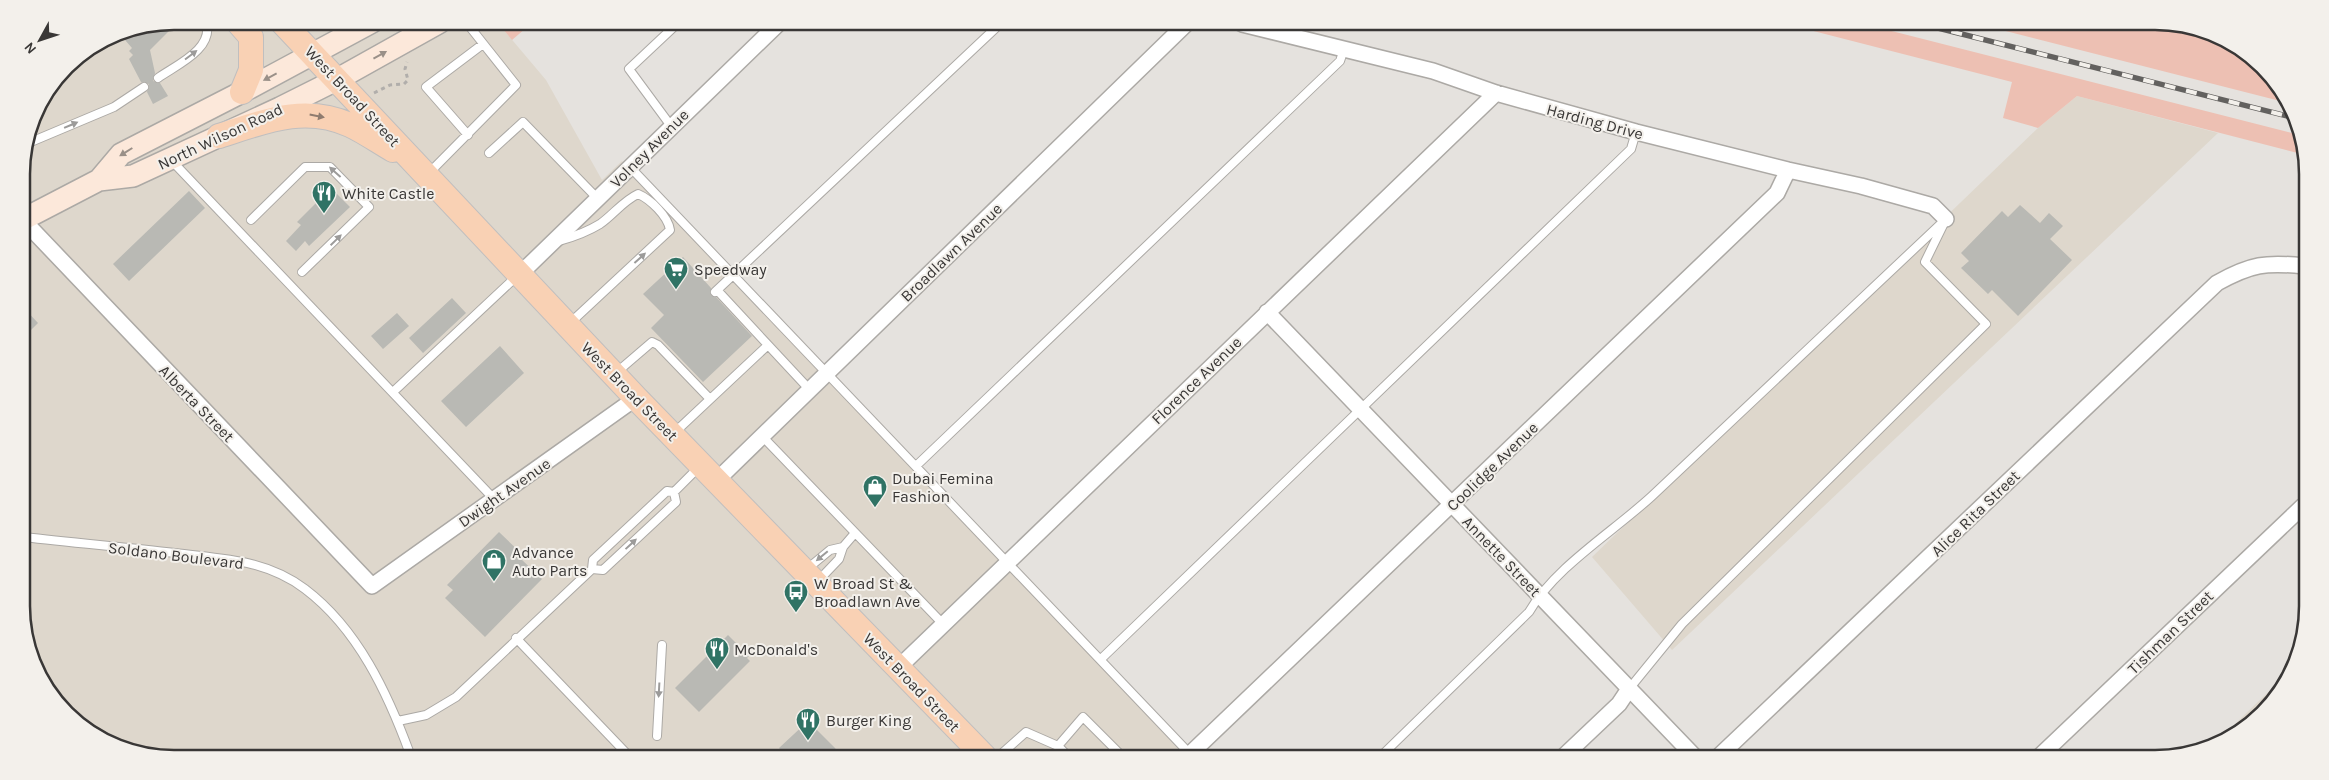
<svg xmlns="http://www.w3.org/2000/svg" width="2329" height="780" font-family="Karla,sans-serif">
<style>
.built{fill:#ded7cc}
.green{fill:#edc0b3}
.building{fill:#b9b9b4}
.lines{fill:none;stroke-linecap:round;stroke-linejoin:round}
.lane-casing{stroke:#aca9a5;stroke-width:10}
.street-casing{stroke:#aca9a5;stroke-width:18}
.secondary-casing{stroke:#aca9a5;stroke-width:24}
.primary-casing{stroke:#c0bfbf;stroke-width:26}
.path{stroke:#b1aeab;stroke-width:3;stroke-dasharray:4 4;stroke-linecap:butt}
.lane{stroke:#fff;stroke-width:8}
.street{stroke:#fff;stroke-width:15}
.secondary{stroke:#fce8da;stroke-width:21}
.primary{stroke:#f9d1b4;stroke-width:24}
.rail-casing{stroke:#63615f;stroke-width:5.5}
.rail{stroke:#f3f0eb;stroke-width:4;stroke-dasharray:11;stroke-linecap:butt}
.oneway{fill:#9c9b9a}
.oneway2{fill:#9a9088}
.oneway3{fill:#8f7c6f}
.labels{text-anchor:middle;stroke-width:4;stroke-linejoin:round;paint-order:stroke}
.street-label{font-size:16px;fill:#393736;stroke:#f3f0eb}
.poi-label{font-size:16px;fill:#393736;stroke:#f3f0eb;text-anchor:start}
.rim{fill:none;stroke:#393736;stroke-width:2.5}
</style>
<rect width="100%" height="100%" fill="#e5e2de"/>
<path class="built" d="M174 21 497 22 546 80 602 180 622 161 1192 756 134 753 89 733 59 707 24 636 22 164 33 115 66 66 116 33Z
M2077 96 2218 133 1672 650 1592 557 2038 128Z
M2291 670 2282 691 2248 727 2210 748Z"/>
<path class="green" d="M497 22H533L512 40Z
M1790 25 1872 26 2300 135 2305 144V155L2077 96 2038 128 2003 118 2012 82Z
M1986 26 2195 27 2240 47 2270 73 2284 102Z"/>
<path class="building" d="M174 21H179L150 50 155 73 153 81 160 83 168 96 153 104 147 92 149 84 141 82 129 59 133 55 129 51 132 48 118 32Z
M331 188 350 207 309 246 305 241 296 251 286 241 301 225 297 222Z
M189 191 205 208 129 281 113 264Z
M2020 205 2040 223 2049 213 2063 226 2050 239 2072 260 2018 316 1992 290 1988 294 1961 268 1969 261 1961 253 2002 211 2008 217Z
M683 257 711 288V295L716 297 752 336 703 382 651 328 664 315 643 294Z
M452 298 466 313 423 353 409 338Z
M22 306 38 323 23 338 22 325Z
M397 313 409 326 383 349 371 336Z
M500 346 524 373 466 427 441 401Z
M499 532 524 556 521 559 542 579 485 637 445 598 453 590 447 585Z
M728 635 749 656 747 658 750 661 699 712 675 688Z
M808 721 835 748 840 755H785L779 748Z"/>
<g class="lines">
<defs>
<path id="lane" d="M158 78C176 65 215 49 206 21
M671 126 629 69 678 23
M468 135 426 87 483 44
M26 144 114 107 144 87
M489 153 523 122 598 199
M171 160 494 499
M630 167 1191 755
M428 174 516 85 466 22
M251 220 305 167H330L369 207 302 272
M559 241C573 237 587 232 600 224 613 215 623 201 638 194 650 199 668 216 670 230L569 324
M717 290 768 345
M715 292 1001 23
M617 372 652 342 658 345 710 399
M393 392 517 276
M673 434 768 345 809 389
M762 436 943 624
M916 466 1340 61 1344 49
M24 537C74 543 125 547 175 553 222 559 265 559 305 589 358 629 388 694 410 754
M592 569 603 570 676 502 674 492
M807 569 830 550 843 547
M818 581 839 559 843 547 855 533
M516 638 628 755
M1101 659 1631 149 1636 132
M398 721 426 715 456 697 592 569 593 560 667 491 674 492 699 467
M657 736 662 645
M999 756 1026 732 1058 746
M1068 756 1058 746 1083 717 1122 756
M1380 757 1529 612C1555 567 1613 532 1652 496 1751 404 1848 311 1946 219L1925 262 1986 324 1682 624 1629 689"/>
<path id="street" d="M1242 24 1433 71 1496 93 1636 132 1788 170 1861 186 1933 206 1946 219
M23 220 372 586 636 398
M520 274 779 23
M1267 312 1695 757
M716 481 1186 24
M898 668 1496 93
M1188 756 1777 193 1788 170
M1563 757 1619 704 1629 689
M1718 757 2217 283C2251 264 2266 262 2304 266
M2038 758 2303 506"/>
<path id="secondary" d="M99 180 121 154 242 92 372 22
M22 220 99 180 133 176 280 108 338 79 440 22"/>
<path id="primary" d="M237 21 251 37V70L242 92
M282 22 636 398 984 756
M219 136C263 122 304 104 350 125 365 132 379 142 393 150"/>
</defs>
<use href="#lane" class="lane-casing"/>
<use href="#street" class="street-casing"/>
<use href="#secondary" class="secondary-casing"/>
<use href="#primary" class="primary-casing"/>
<path class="path" d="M374 93 390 85 404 84 408 80 405 69 407 62"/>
<use href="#lane" class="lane"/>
<use href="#street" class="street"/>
<use href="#secondary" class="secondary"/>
<use href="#primary" class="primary"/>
<defs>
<path id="rail" d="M1930 26 2291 117"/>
</defs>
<use href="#rail" class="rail-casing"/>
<use href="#rail" class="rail"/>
</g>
<defs><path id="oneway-solid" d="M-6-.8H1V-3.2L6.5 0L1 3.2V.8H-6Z" transform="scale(1.25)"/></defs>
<g class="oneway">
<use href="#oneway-solid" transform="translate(191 55) rotate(-37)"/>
<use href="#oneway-solid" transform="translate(71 125) rotate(-23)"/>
<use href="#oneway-solid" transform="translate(335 172) rotate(-138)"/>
<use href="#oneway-solid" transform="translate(336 240) rotate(-44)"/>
<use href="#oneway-solid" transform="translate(640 258) rotate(-42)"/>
<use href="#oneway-solid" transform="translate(631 544) rotate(-43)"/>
<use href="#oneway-solid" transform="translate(822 556) rotate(140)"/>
<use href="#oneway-solid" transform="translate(659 690) rotate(93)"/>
</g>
<g class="oneway2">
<use href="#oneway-solid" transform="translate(380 55) rotate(-29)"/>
<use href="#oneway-solid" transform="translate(270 77) rotate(152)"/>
<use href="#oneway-solid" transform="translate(126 152) rotate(148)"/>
</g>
<use class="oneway3" href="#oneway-solid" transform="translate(317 116) rotate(11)"/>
<defs>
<symbol id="restaurant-pin" viewBox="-11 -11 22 30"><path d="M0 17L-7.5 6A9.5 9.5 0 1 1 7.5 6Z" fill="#307365" stroke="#f3f0eb"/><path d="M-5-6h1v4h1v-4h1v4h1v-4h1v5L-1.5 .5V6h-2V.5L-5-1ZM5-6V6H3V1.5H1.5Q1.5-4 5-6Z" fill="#fff"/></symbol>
<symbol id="supermarket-pin" viewBox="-11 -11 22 30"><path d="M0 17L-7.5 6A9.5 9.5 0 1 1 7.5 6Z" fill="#307365" stroke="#f3f0eb"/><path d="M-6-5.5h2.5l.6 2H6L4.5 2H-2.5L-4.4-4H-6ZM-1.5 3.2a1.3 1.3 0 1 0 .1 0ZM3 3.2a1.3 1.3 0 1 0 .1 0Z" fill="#fff"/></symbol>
<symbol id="shop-pin" viewBox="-11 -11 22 30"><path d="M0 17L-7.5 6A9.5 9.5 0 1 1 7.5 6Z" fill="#307365" stroke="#f3f0eb"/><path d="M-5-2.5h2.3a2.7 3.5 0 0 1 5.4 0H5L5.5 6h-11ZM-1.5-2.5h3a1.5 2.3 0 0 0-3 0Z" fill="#fff"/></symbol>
<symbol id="bus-pin" viewBox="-11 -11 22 30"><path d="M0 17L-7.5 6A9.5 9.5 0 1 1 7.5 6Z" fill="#307365" stroke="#f3f0eb"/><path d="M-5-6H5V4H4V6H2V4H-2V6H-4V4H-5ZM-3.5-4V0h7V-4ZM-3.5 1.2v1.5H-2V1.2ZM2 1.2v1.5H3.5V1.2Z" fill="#fff"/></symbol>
</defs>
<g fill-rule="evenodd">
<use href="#restaurant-pin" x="310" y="179" width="28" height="38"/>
<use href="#supermarket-pin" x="662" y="255" width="28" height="38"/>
<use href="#shop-pin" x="861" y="473" width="28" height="38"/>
<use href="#shop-pin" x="480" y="547" width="28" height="38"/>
<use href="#bus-pin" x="782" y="578" width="28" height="38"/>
<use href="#restaurant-pin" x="703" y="635" width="28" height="38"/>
<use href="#restaurant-pin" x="794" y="706" width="28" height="38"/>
</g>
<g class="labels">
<g class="street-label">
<text transform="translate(353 96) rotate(47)" y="6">West Broad Street</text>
<text transform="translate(1595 121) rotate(15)" y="6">Harding Drive</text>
<text transform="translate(220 136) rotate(-25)" y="6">North Wilson Road</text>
<text transform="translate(649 148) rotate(-45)" y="6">Volney Avenue</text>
<text transform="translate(951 252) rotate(-44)" y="6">Broadlawn Avenue</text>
<text transform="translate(1196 380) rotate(-44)" y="6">Florence Avenue</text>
<text transform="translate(630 391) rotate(46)" y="6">West Broad Street</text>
<text transform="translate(197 403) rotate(46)" y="6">Alberta Street</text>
<text transform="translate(1492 466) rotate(-44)" y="6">Coolidge Avenue</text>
<text transform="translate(504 492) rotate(-35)" y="6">Dwight Avenue</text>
<text transform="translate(1975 513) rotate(-44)" y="6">Alice Rita Street</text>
<text transform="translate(176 555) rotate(7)" y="6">Soldano Boulevard</text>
<text transform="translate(1502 556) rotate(46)" y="6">Annette Street</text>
<text transform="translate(2170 632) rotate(-44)" y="6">Tishman Street</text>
<text transform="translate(912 682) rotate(46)" y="6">West Broad Street</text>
</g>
<g class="poi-label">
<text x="342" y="199">White Castle</text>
<text x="694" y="275">Speedway</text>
<text x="892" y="484">Dubai Femina<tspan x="892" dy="18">Fashion</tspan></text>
<text x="512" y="558">Advance<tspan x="512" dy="18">Auto Parts</tspan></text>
<text x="814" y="589">W Broad St &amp;<tspan x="814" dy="18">Broadlawn Ave</tspan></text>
<text x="734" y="655">McDonald's</text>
<text x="826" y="726">Burger King</text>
</g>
</g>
<path d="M0 0H2329V780H0ZM174 30H2155A144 144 0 0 1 2299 174V606A144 144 0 0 1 2155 750H174A144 144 0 0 1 30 606V174A144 144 0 0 1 174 30Z" fill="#f3f0eb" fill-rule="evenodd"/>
<path class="rim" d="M174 30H2155A144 144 0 0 1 2299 174V606A144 144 0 0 1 2155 750H174A144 144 0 0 1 30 606V174A144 144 0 0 1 174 30Z"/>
<g transform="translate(40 40) rotate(230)" stroke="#f3f0eb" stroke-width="4" paint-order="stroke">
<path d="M0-4L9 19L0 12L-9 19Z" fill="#393736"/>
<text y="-8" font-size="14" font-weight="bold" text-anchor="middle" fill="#393736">N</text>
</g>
</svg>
